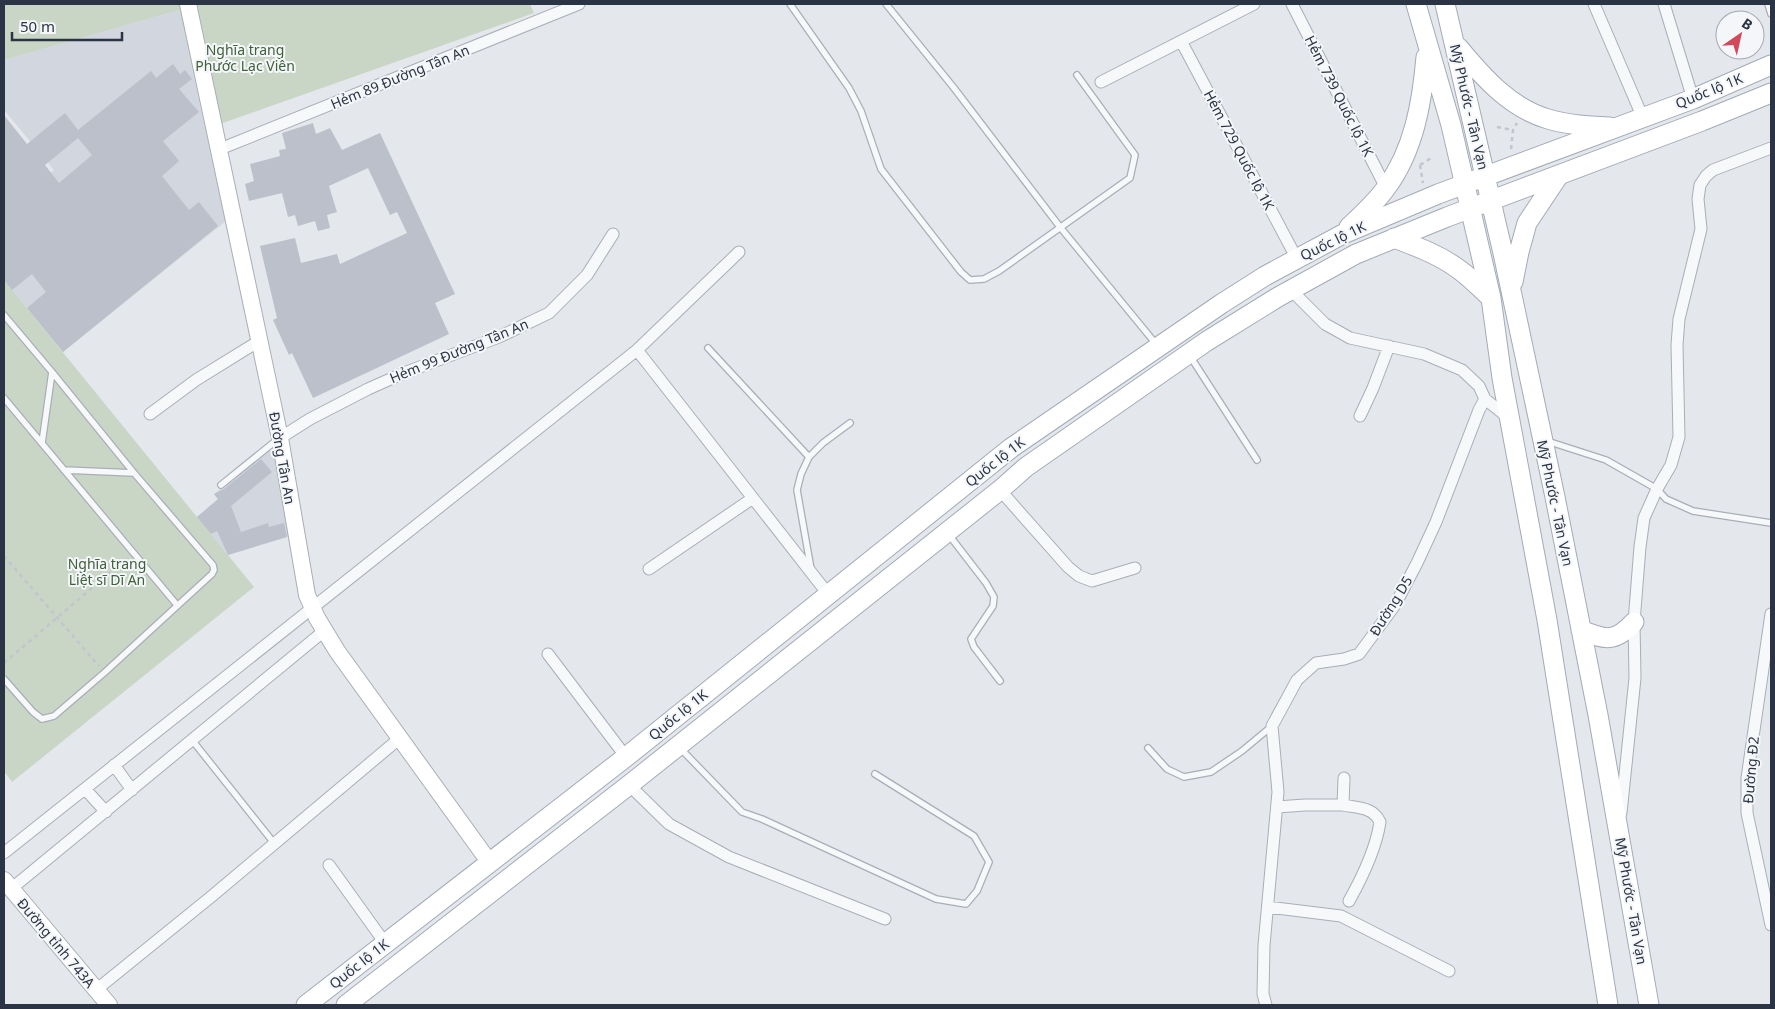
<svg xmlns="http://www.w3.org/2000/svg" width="1775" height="1009" font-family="'Noto Sans',sans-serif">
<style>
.built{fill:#d2d6de}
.green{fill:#c9d6c5}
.building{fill:#bbc0ca;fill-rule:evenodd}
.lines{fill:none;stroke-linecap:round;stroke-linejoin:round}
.lane-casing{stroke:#a9aeb7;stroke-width:8}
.street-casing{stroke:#a9aeb7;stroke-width:13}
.secondary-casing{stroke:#a9aeb7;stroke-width:18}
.primary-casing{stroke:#a3abb8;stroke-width:21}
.path{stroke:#c2c5cb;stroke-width:2.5;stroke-dasharray:4 4;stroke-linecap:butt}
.lane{stroke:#f7f8fa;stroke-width:5.5}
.street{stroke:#f7f8fa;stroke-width:11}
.secondary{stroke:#fff;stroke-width:16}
.primary{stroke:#fff;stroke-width:19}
.labels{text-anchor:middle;stroke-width:4;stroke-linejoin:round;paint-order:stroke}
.park-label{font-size:14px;fill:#3f6138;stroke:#f4f6f9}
.street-label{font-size:14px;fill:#2b3445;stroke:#f4f6f9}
</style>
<rect width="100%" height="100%" fill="#e4e7ec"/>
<path class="built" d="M179 10 226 221 63 352 4 280V212L54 170 4 110V60Z
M276 444 288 536 228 555 197 517 211 505 222 504 214 494Z"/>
<path class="green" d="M4 4H530L534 13 206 129 179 10 4 60Z
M4 280 254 587 12 782 4 771Z"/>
<path class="building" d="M173 64 180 74 185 70 192 79 179 89 199 112 163 141 179 161 162 176 189 210 199 202 218 226 63 352 27 308 46 292 32 274 12 290 4 280V115L27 144 65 113 78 130 151 71 156 78ZM78 138 92 155 59 183 45 165Z
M313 123 316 134 330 128 342 150 380 133 455 294 435 303 449 334 313 398 292 353 289 355 273 320 277 318 260 246 295 238 301 263 337 254 340 264 407 233 397 212 390 215 368 168 329 186 337 212 327 215 330 228 318 231 315 221 298 226 295 215 288 217 282 193 249 201 245 184 254 181 250 164 280 156 279 150 286 149 282 133Z
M261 459 272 472 231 506 241 532 268 523 269 527 284 523 287 537 228 555 217 531 211 534 197 517 218 499 214 494 224 489Z"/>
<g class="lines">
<defs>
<path id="lane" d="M790 4 849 88 861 111 881 169 961 272 970 280 984 279 999 271 1130 178 1135 155 1077 75
M886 4 954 88 1060 227 1156 344
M1768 4 1771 14
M4 315 52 372 134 473 213 565 214 570 212 574 104 673 54 716 42 719 33 712 4 679
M708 348 809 457
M1190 356 1257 460
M4 398 177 605
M1547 441 1606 460 1657 489 1666 499 1693 511 1771 523
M42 443 52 372
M64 470 134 473
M221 485 278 439
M949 535 986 583 994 597 993 606 971 639 974 647 1000 681
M811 569 797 490 801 474 809 457 823 443 850 423
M192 740 274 843
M680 748 742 812 762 819 936 899 966 904 977 891 989 862 974 836 875 774
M1148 748 1167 769 1184 777 1211 772 1242 751 1272 726"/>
<path id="street" d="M1292 4 1386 188
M1594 4 1643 118
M1664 4 1693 99
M1181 41 1297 259
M1101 82 1254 4
M220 149 579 4
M637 350 828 594
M1485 399 1510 419
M150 414 196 380 259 341
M1360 416 1373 388 1389 346
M280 438 310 419 368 389 404 373 499 337 549 313 587 275 613 234
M1000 490 1068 567 1079 576 1092 581 1135 568
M649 569 753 498
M1771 614 1747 778V813L1771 925
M548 654 626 757
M114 765 132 790
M629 785 669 824 729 857 885 919
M85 789 106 812
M1343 805C1358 808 1373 807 1380 822 1376 849 1363 876 1349 901
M1277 807 1305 805H1343L1344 778
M1621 813 1635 678 1634 622 1640 547 1644 518 1657 489 1671 465 1679 437 1677 345 1679 319 1701 229 1698 199 1700 185 1706 176 1713 170 1771 148
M4 853 637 350 739 252
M329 865 385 943
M11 889 324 631
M1268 907 1341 916 1449 971
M96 990 212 896 400 738
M1266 1005 1263 994 1264 945 1278 792 1272 726 1297 680 1316 663 1344 659 1359 654 1395 605 1417 563 1436 522 1479 410 1485 399 1479 386 1462 370 1424 354 1350 338 1325 324 1291 290"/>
<path id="secondary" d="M188 4 280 438 307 595 317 618 337 651 490 863
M4 880 109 1005"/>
<path id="primary" d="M1416 4 1451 125 1491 298 1502 378 1547 620 1608 1005
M1445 4 1503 253 1555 497 1598 715 1649 1005
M1458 47C1483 77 1510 108 1548 119 1568 125 1589 126 1610 127
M1349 227C1362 215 1376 202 1386 188 1414 150 1422 103 1426 57
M1394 238C1418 247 1442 256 1461 271 1472 279 1481 289 1491 298
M1513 282 1519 252 1527 223 1559 175
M1581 630C1605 640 1615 643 1634 622
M306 1005 626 757 1011 448 1221 304 1265 276 1343 234 1438 194 1693 99 1771 65
M346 1005 629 785 1000 490 1026 467 1207 341 1278 297 1356 254 1447 217 1702 121 1771 93"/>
</defs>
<use href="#lane" class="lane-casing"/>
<use href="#street" class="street-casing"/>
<use href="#secondary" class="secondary-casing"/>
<use href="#primary" class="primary-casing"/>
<path class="path" d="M1497 127 1513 130
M1511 149 1513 130 1517 123
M1420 165 1423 183
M1420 165 1433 157
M4 556 99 666
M4 663 126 559"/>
<use href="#lane" class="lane"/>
<use href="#street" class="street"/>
<use href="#secondary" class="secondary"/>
<use href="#primary" class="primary"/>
</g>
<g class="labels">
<g class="park-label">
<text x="245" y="55">Nghĩa trang<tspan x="245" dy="16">Phước Lạc Viên</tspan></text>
<text x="107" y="569">Nghĩa trang<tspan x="107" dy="16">Liệt sĩ Dĩ An</tspan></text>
</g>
<g class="street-label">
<text transform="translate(400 77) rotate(-22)" y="5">Hẻm 89 Đường Tân An</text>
<text transform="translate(1709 91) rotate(-22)" y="5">Quốc lộ 1K</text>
<text transform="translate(1339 96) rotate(63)" y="5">Hẻm 739 Quốc lộ 1K</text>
<text transform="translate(1469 107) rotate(77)" y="5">Mỹ Phước - Tân Vạn</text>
<text transform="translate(1239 150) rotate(62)" y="5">Hẻm 729 Quốc lộ 1K</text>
<text transform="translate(1333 241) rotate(-26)" y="5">Quốc lộ 1K</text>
<text transform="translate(459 351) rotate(-22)" y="5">Hẻm 99 Đường Tân An</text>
<text transform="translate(282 458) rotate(80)" y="5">Đường Tân An</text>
<text transform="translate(995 462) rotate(-38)" y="5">Quốc lộ 1K</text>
<text transform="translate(1555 503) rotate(78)" y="5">Mỹ Phước - Tân Vạn</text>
<text transform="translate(1391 606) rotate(-58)" y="5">Đường D5</text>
<text transform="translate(678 715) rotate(-39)" y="5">Quốc lộ 1K</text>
<text transform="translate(1751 770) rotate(-85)" y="5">Đường Đ2</text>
<text transform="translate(1631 901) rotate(80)" y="5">Mỹ Phước - Tân Vạn</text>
<text transform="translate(56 943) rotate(50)" y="5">Đường tỉnh 743A</text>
<text transform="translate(359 964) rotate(-38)" y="5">Quốc lộ 1K</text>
</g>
</g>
<rect width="1775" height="1009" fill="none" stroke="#2b3445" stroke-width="10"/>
<g transform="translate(1740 35) rotate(34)"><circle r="24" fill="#f4f6f9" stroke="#a4a8b1"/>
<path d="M0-4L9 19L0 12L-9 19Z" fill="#d1495b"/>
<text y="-8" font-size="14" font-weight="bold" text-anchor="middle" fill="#2b3445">B</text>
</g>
<path d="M12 32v8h110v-8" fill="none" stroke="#2b3445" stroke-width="2.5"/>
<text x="20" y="32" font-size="15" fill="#2b3445" stroke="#f4f6f9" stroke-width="4" paint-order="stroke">50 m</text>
</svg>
